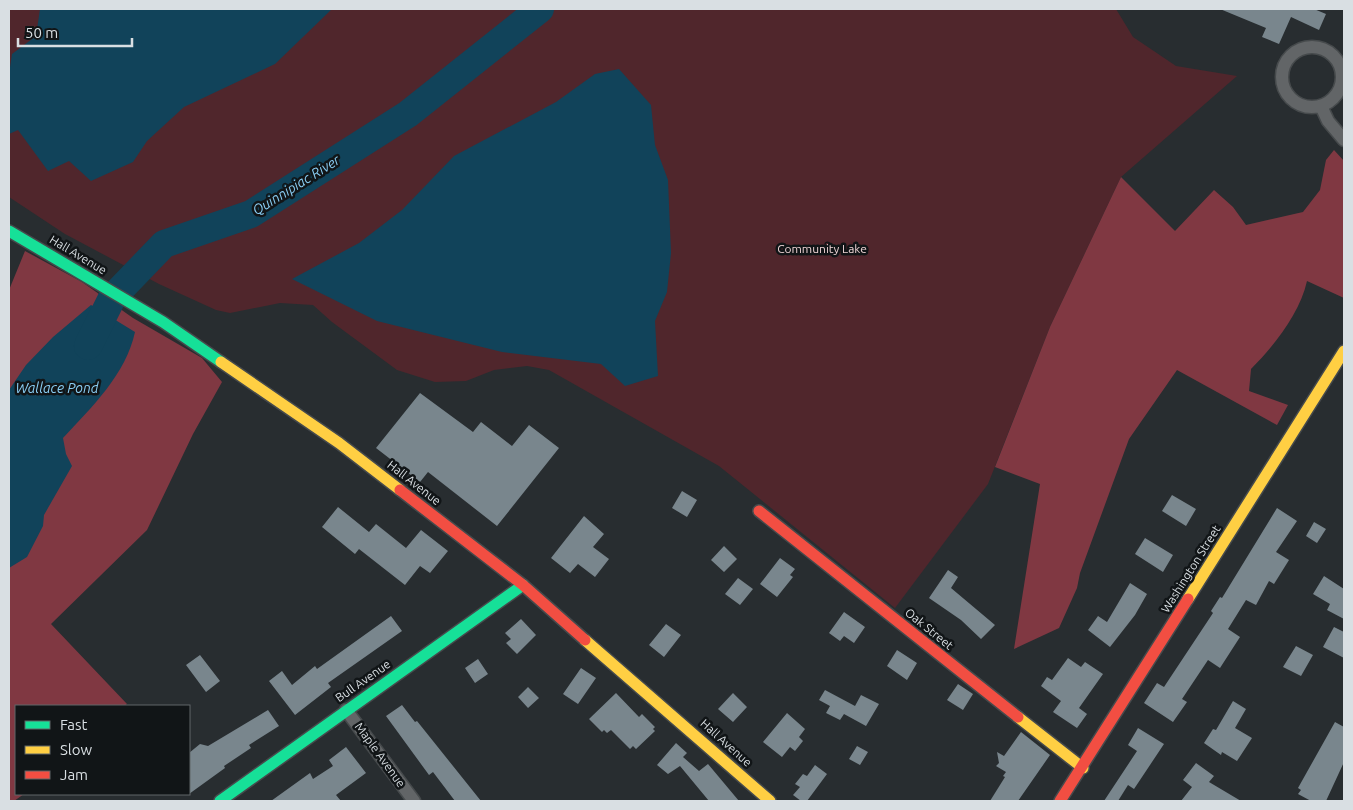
<svg xmlns="http://www.w3.org/2000/svg" width="1353" height="810" font-family="Ubuntu,sans-serif">
<style>
.green{fill:#50262c}
.forest{fill:#803842}
.water{fill:#11435a}
.lines{fill:none;stroke-linecap:round;stroke-linejoin:round}
.river{stroke:#11435a;stroke-width:28}
.building{fill:#79868d}
.street-casing{stroke:#464a4c;stroke-width:15}
.fast-casing{stroke:#464a4c;stroke-width:14}
.slow-casing{stroke:#464a4c;stroke-width:14}
.jam-casing{stroke:#464a4c;stroke-width:14}
.street{stroke:#626567;stroke-width:12}
.fast{stroke:#16e098;stroke-width:11}
.slow{stroke:#ffcf43;stroke-width:11}
.jam{stroke:#f24e42;stroke-width:11}
.labels{text-anchor:middle;stroke-width:5;stroke-linejoin:round;paint-order:stroke}
.park-label{font-size:12px;fill:#eed4d5;stroke:#111517}
.street-label{font-size:12px;fill:#d9dfe3;stroke:#111517}
.water-label{font-size:14px;font-style:italic;fill:#8acef4;stroke:#111517}
</style>
<rect width="100%" height="100%" fill="#282d30"/>
<path class="green" d="M9 9H1116L1133 37 1176 66 1237 76 1121 177 1050 327 988 484 895 608 719 466 549 370 527 366 494 370 466 381 435 382 397 370 332 322 313 305 280 303 230 313 216 310 159 284 65 234 9 197Z"/>
<path class="forest" d="M1334 150 1344 161V298L1307 281C1300 313 1274 346 1251 369L1249 391 1288 405 1277 425 1177 370 1129 439 1080 573 1077 588 1059 628 1014 649 1040 484 995 467 1050 327 1121 177 1175 231 1214 190 1233 207 1246 225 1303 212 1320 190 1326 160Z
M25 251 82 282 133 318 202 358 222 382 193 434 147 530 51 624 127 704 124 706H16V794H24L14 801H9V290Z"/>
<path class="water" d="M40 9H332L275 64 184 107 147 141 133 162 91 181 69 161 48 171 18 130 9 134V74L12 54 36 36Z
M619 69 651 105 655 145 668 180 671 253 667 292 655 321 658 376 625 386 601 364 502 352 377 321 292 279 359 243 402 210 454 156 556 102 595 74Z
M91 305 135 332C126 374 92 407 63 438L66 454 72 466 44 515 43 526 27 557 9 568V390L26 365 53 337Z"/>
<g class="lines">
<path class="river" d="M88 346 112 298 164 244 251 214 408 114 540 9"/>
</g>
<path class="building" d="M1220 9H1314L1326 14 1319 30 1291 17 1279 44 1262 37 1266 28Z
M420 393 473 432 481 422 512 446 529 425 559 448 497 526 428 472 420 482 376 448Z
M682 491 697 500 687 517 672 508Z
M1172 495 1196 509 1186 526 1162 511Z
M338 507 369 532 376 524 406 548 421 530 448 551 430 573 420 566 405 585 359 549 355 554 322 527Z
M1277 508 1297 521 1276 552 1289 560 1274 584 1269 581 1256 605 1246 600 1228 629 1240 637 1220 668 1208 660 1182 699 1187 702 1173 722 1144 703 1157 683 1164 687 1213 613 1211 611 1220 597 1222 598Z
M584 516 604 534 593 547 609 559 595 577 578 564 570 573 551 558Z
M1314 522 1326 529 1317 543 1306 536Z
M1145 538 1173 555 1163 572 1135 554Z
M724 546 737 559 724 572 711 560Z
M780 558 795 569 790 575 793 577 777 597 760 584Z
M948 570 958 577 951 588 995 625 981 639 961 620 929 598Z
M1324 576 1344 589V619L1327 610 1330 604 1313 594Z
M738 578 753 589 740 605 725 594Z
M1130 583 1147 594 1135 615 1110 647 1088 630 1098 616 1107 622Z
M844 612 865 627 854 643 844 636 840 641 829 633Z
M391 616 402 631 328 683 331 687 295 715 269 681 282 671 292 685 315 666 317 669Z
M521 619 536 635 517 654 506 643 511 639 505 633Z
M666 624 681 635 664 657 649 645Z
M1334 627 1344 632V658L1323 647Z
M1296 646 1313 655 1301 676 1283 667Z
M897 650 917 663 907 680 887 666Z
M200 655 220 681 206 692 186 665Z
M1068 658 1081 667 1085 662 1103 674 1079 708 1087 714 1077 728 1053 712 1061 701 1041 686 1047 677 1052 680Z
M478 659 488 674 475 683 465 668Z
M581 668 596 678 578 704 563 694Z
M958 684 973 694 963 710 947 700Z
M528 687 539 698 528 708 518 697Z
M825 690 855 706 861 695 879 704 866 726 844 714 840 720 826 713 830 706 819 700Z
M616 693 639 717 642 714 655 727 653 729 655 731 636 749 633 746 630 749 611 730 607 733 604 730 602 732 589 719Z
M733 693 747 707 733 722 718 709Z
M1233 701 1246 709 1235 728 1252 738 1237 761 1222 752 1221 755 1204 743 1213 729 1216 730Z
M402 705 415 722 417 721 481 801H455L433 772 429 775 386 716Z
M268 710 279 726 249 745 251 748 224 766 225 768 189 794V753L200 744 208 746Z
M787 713 805 729 799 737 803 741 795 751 790 747 782 757 763 742Z
M1335 722 1344 727V762L1326 801H1311L1298 794 1301 790 1298 788Z
M1138 728 1164 744 1134 789 1128 785 1118 801H1104L1137 751 1128 745Z
M1021 732 1050 755 1018 801H990L1005 777 1003 776 1006 772 996 766 999 763 997 752 1004 756Z
M676 743 687 753 683 757 699 771 708 764 739 801H709L680 766 668 774 657 765Z
M857 746 868 752 860 765 849 759Z
M346 747 366 773 336 795 341 801H271L310 773 313 779 333 766 329 760Z
M1196 763 1214 776 1209 782 1241 801H1181L1192 787 1183 780Z
M815 765 827 774 807 801H801L793 795 800 787 795 784 803 774 807 776Z"/>
<g class="lines">
<defs>
<path id="street" d="M1282 77a30 30 0 1 1 60 0a30 30 0 1 1-60 0Z
M1321 106 1328 121 1344 140
M346 710 414 801"/>
<path id="fast" d="M9 231 163 322 221 362
M220 801 523 585"/>
<path id="slow" d="M221 362 339 443 400 490
M1188 599 1344 351
M585 640 770 801
M1018 717 1083 768"/>
<path id="jam" d="M400 490 523 585 585 640
M759 511 1018 717
M1060 801 1188 599"/>
</defs>
<use href="#street" class="street-casing"/>
<use href="#fast" class="fast-casing"/>
<use href="#slow" class="slow-casing"/>
<use href="#jam" class="jam-casing"/>
<use href="#street" class="street"/>
<use href="#fast" class="fast"/>
<use href="#slow" class="slow"/>
<use href="#jam" class="jam"/>
</g>
<g class="labels">
<g class="park-label">
<text x="822" y="253">Community Lake</text>
</g>
<g class="street-label">
<text transform="translate(78 255) rotate(31)" y="4">Hall Avenue</text>
<text transform="translate(414 483) rotate(38)" y="4">Hall Avenue</text>
<text transform="translate(1191 569) rotate(-58)" y="4">Washington Street</text>
<text transform="translate(929 629) rotate(39)" y="4">Oak Street</text>
<text transform="translate(363 681) rotate(-35)" y="4">Bull Avenue</text>
<text transform="translate(726 743) rotate(42)" y="4">Hall Avenue</text>
<text transform="translate(380 755) rotate(54)" y="4">Maple Avenue</text>
</g>
<g class="water-label">
<text transform="translate(296 185) rotate(-32)" y="5">Quinnipiac River</text>
<text x="57" y="393">Wallace Pond</text>
</g>
</g>
<rect width="1353" height="810" fill="none" stroke="#d9dfe3" stroke-width="20"/>
<rect x="15" y="705" width="175" height="90" fill="#111517" stroke="#616669"/>
<rect x="25" y="721" width="25" height="8" fill="#16e098" stroke="#616669"/>
<text x="60" y="730" font-size="15" fill="#d9dfe3">Fast</text>
<rect x="25" y="746" width="25" height="8" fill="#ffcf43" stroke="#616669"/>
<text x="60" y="755" font-size="15" fill="#d9dfe3">Slow</text>
<rect x="25" y="771" width="25" height="8" fill="#f24e42" stroke="#616669"/>
<text x="60" y="780" font-size="15" fill="#d9dfe3">Jam</text>
<path d="M18 38v8h114v-8" fill="none" stroke="#d9dfe3" stroke-width="2.5"/>
<text x="25" y="38" font-size="15" fill="#d9dfe3" stroke="#111517" stroke-width="4" paint-order="stroke">50 m</text>
</svg>
